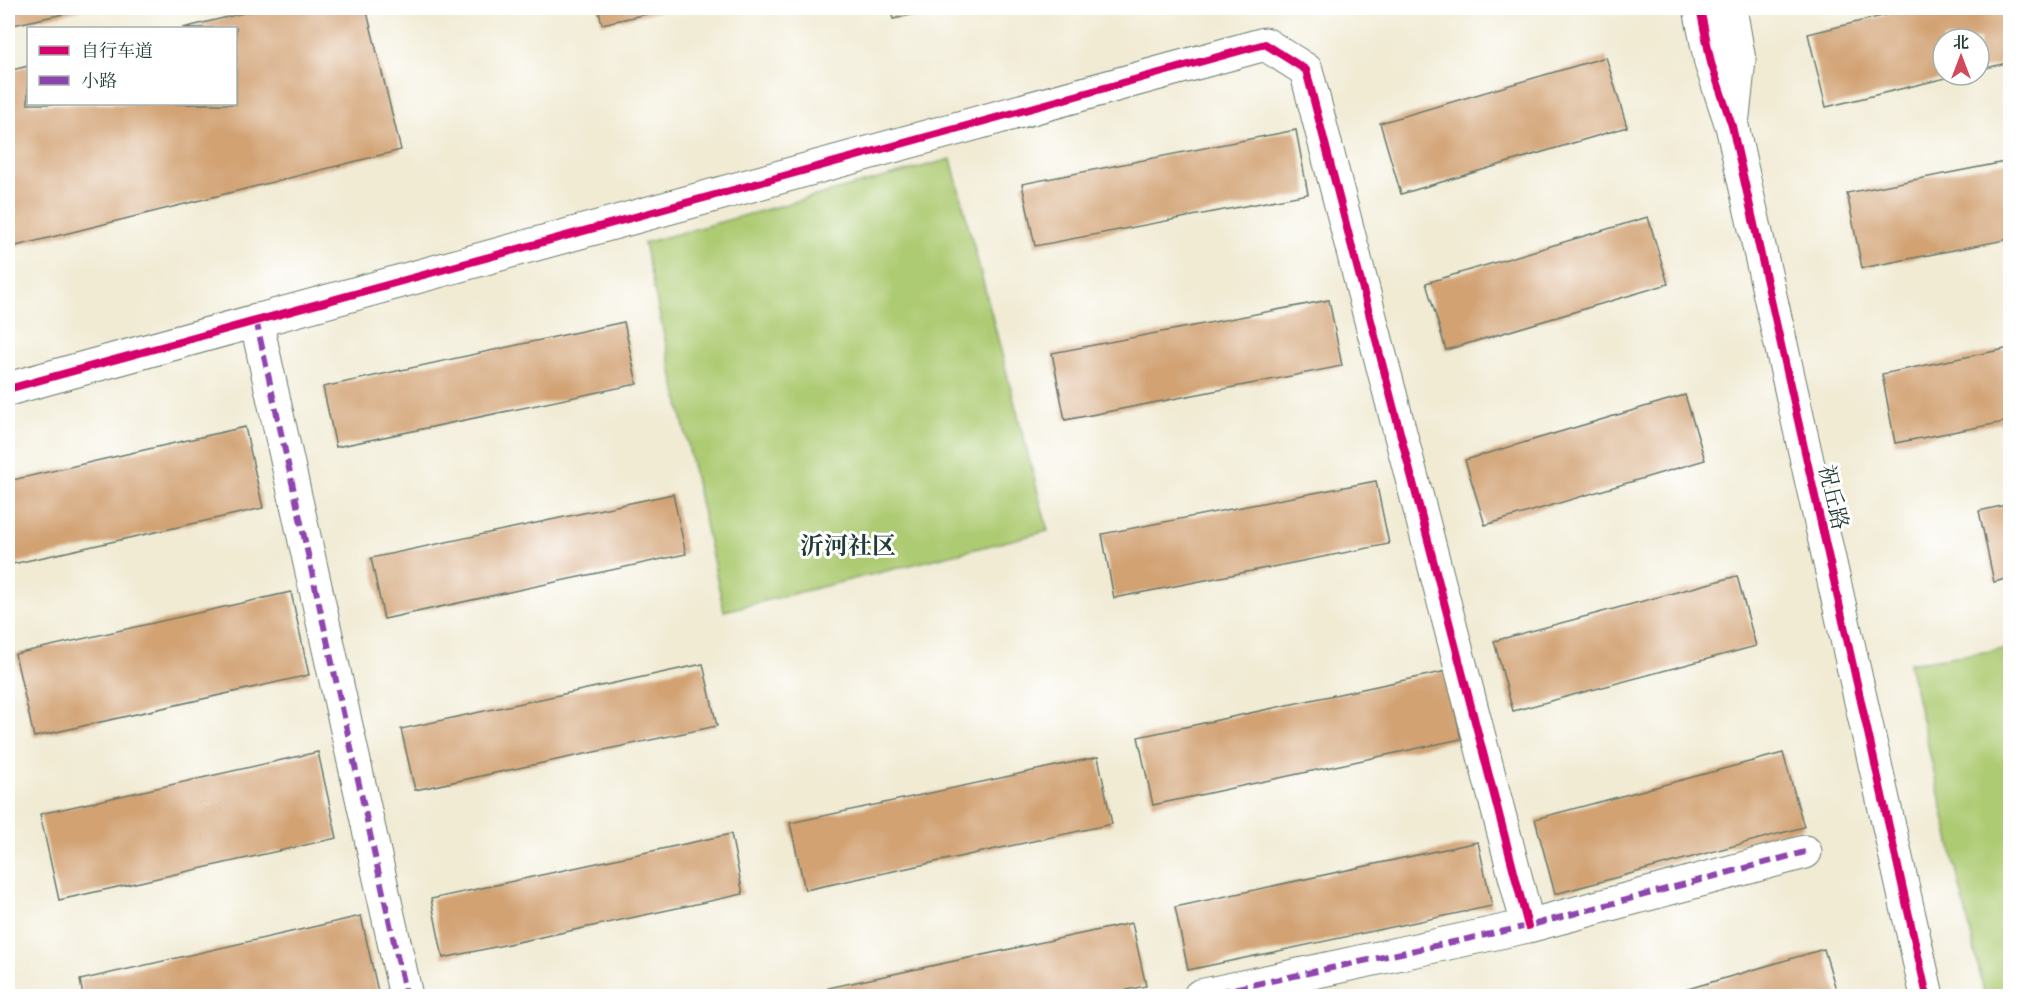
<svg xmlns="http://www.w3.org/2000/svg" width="2018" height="1004" font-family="'EB Garamond','Noto Serif SC',serif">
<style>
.green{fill:#adcb72;stroke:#668453;stroke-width:1.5}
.building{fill:#d2a273}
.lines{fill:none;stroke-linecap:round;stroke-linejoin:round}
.minor-casing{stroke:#687a6c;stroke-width:35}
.minor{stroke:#fff;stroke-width:33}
.quiet{stroke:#8e44ad;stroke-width:6;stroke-dasharray:12 6;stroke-linecap:butt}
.cycleway-casing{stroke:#fff;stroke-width:11}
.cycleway{stroke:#d6006c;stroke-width:8}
.labels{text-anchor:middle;stroke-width:6;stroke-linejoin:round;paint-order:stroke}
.street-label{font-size:22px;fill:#1f3d34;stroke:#fff}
.neighbourhood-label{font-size:24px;font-weight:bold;fill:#1f3d34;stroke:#fff}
</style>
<rect width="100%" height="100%" fill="#fff"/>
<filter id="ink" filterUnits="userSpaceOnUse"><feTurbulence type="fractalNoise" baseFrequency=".0167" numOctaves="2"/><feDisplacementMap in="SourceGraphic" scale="12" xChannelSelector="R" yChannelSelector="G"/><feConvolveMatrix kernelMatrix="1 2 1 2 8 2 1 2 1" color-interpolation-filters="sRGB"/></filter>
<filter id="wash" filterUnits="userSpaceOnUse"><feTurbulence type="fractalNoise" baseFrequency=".008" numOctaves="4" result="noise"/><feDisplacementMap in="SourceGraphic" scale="24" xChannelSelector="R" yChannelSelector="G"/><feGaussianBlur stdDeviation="1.35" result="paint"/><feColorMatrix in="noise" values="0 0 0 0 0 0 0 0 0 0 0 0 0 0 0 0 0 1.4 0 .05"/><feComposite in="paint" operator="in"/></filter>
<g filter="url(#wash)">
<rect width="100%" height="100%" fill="#f1ebd4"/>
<path class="green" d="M951 159 1048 531 724 611 644 243Z
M2010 648V996H1985L1909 663Z"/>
<g id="blocks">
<path class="building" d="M8 8H91L8 26Z
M264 8H366L401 150 8 248V71L28 66V104H236V28H183Z
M598 8H673L602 24Z
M890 8H941L893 19Z
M1915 8H2010V62L1979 70V39H1943V75L1954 76 1826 107 1808 34Z
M1606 57 1627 127 1401 194 1380 123Z
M1296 130 1308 194 1035 246 1022 184Z
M2010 161V239L1862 268 1847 193Z
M1648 217 1668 284 1446 350 1426 283Z
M1329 300 1342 366 1065 420 1052 353Z
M624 322 637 384 336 447 323 387Z
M2010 348V421L1895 443 1882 374Z
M1685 395 1705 460 1485 525 1465 460Z
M245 427 263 508 8 565V481Z
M1376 481 1389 544 1114 598 1102 534Z
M673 494 686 554 384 619 371 558Z
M2010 504V578L1994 582 1979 511Z
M1737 576 1756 646 1513 711 1494 641Z
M291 592 309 675 34 737 15 654Z
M703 664 717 726 415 790 401 729Z
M1447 671 1461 739 1153 805 1138 737Z
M318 752 337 838 59 900 40 814Z
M1783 753 1804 827 1555 894 1535 819Z
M1098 757 1112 824 805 890 790 823Z
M731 834 743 894 443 958 431 899Z
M1478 842 1492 906 1188 970 1175 907Z
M361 916 379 996H83L80 980Z
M1132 923 1146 986 1097 996H830L828 988Z
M1824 949 1838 996H1664Z"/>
</g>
</g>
<g filter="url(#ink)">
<use href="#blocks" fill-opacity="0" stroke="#687a6c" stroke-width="1.5"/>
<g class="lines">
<defs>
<path id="minor" d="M1700 8 1711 63 1732 126 1927 996
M1730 8 1739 60 1733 116
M256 320 406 996
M8 389 1265 44 1306 70 1528 926
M1200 996 1528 926 1805 852"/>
</defs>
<use href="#minor" class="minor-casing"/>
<use href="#minor" class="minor"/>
<path class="quiet" d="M256 320 406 996
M1200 996 1528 926 1805 852"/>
<defs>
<path id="cycleway" d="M1700 8 1711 63 1732 126 1927 996
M8 389 1265 44 1306 70 1528 926"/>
</defs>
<use href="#cycleway" class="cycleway-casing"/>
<use href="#cycleway" class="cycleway"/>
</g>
</g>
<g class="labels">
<g class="street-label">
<text transform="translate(1834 497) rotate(77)" y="8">祝丘路</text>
</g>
<g class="neighbourhood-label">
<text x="848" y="554">沂河社区</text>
</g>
</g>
<rect width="2018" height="1004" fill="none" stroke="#fff" stroke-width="30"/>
<rect x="27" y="27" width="210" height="78" fill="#ffffff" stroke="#a5b1ae" stroke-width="1.5"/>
<rect x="39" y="46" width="30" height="9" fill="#d6006c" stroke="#a5b1ae" stroke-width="1.5"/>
<text x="81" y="57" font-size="18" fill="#1f3d34">自行车道</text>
<rect x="39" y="76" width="30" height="9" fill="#8e44ad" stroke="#a5b1ae" stroke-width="1.5"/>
<text x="81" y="87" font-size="18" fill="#1f3d34">小路</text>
<g transform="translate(1961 57)"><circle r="28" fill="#ffffff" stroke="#a5b1ae" stroke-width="1.5"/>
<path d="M0-4.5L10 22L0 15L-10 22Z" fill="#d1495b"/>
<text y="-9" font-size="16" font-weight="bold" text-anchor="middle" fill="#1f3d34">北</text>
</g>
</svg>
